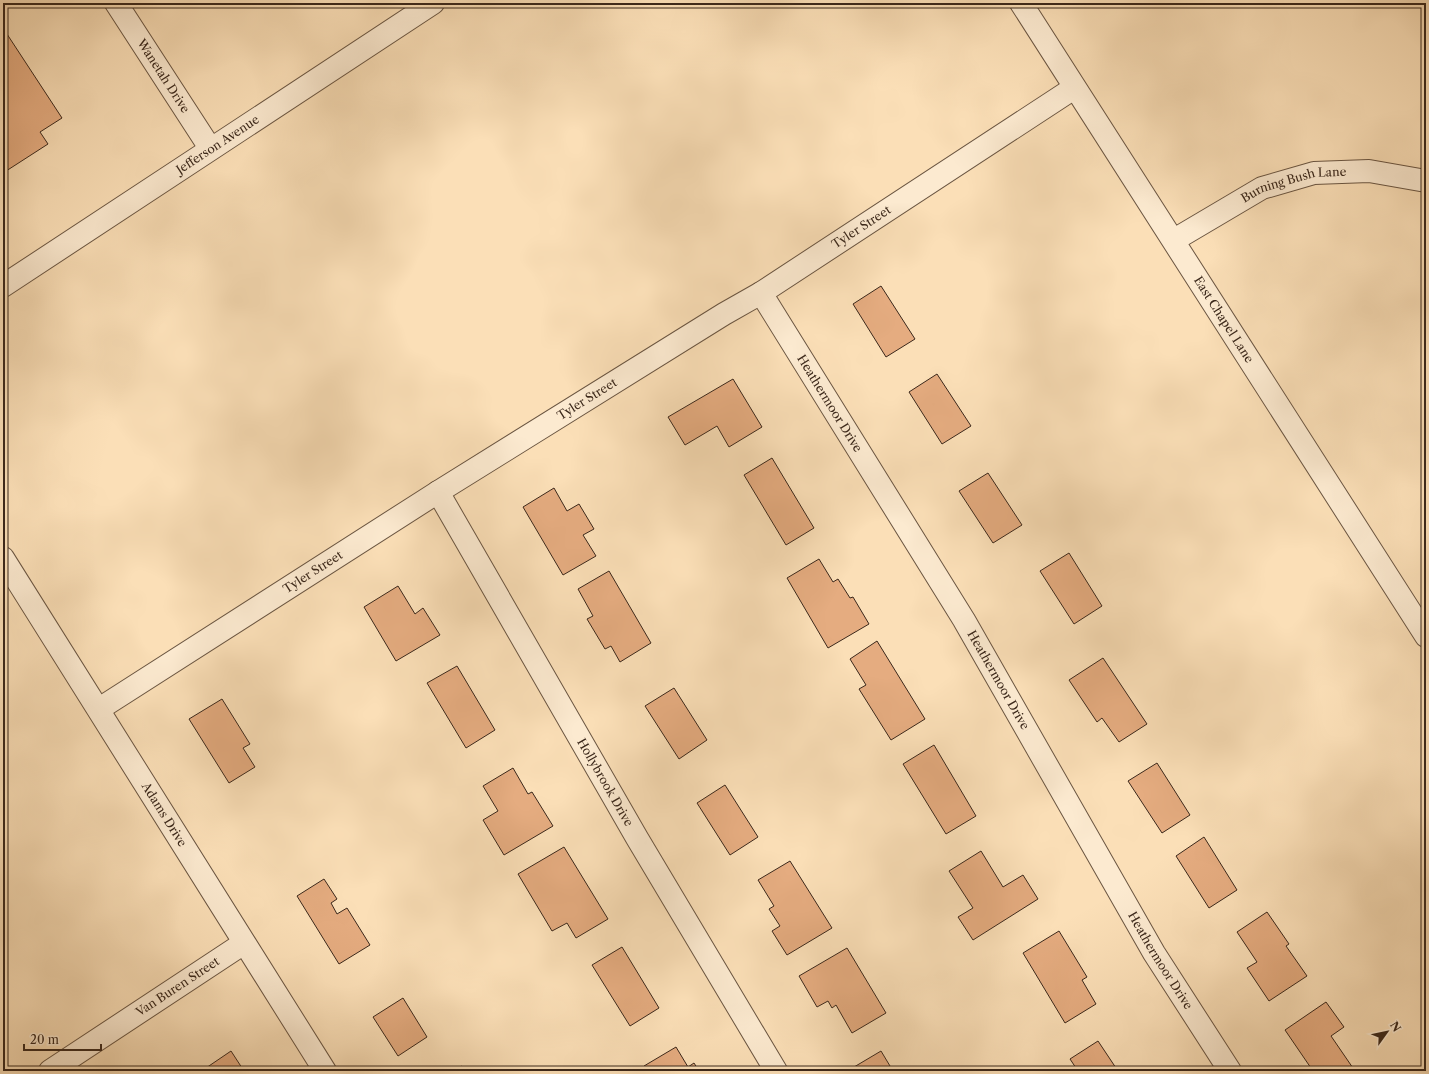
<svg xmlns="http://www.w3.org/2000/svg" width="1429" height="1074" font-family="'Libre Caslon Text',serif">
<style>
.building{fill:#e5ac80;stroke:#3b281b}
.lines{fill:none;stroke-linecap:round;stroke-linejoin:round}
.minor-casing{stroke:#6b5642;stroke-width:24}
.tertiary-casing{stroke:#6b5642;stroke-width:24}
.minor{stroke:#fcead0;stroke-width:22}
.tertiary{stroke:#fcead0;stroke-width:22}
.labels{text-anchor:middle;stroke-width:3.5;stroke-linejoin:round;paint-order:stroke}
.street-label{font-size:12px;fill:#3b281b;stroke:#fcead0}
</style>
<rect width="100%" height="100%" fill="#fbdfb7"/>
<filter id="stains"><feTurbulence type="fractalNoise" baseFrequency=".005" numOctaves="4"/><feColorMatrix values="0 0 0 0 .2 0 0 0 0 .09 0 0 0 0 .02 0 0 0 .5 -.17"/></filter>
<radialGradient id="worn" r=".72"><stop offset=".6" stop-color="#630" stop-opacity="0"/><stop offset="1" stop-color="#630" stop-opacity=".3"/></radialGradient>
<path class="building" d="M5 31 62 118 40 132 48 144 3 173V33Z
M881 286 915 339 886 357 853 304Z
M937 374 971 426 942 444 909 392Z
M733 379 762 427 729 447 717 426 685 445 668 417Z
M772 458 814 528 786 545 744 475Z
M988 473 1022 525 993 543 959 491Z
M554 488 567 511 579 504 594 529 583 535 596 556 563 575 523 507Z
M1069 553 1102 606 1074 624 1040 571Z
M819 559 833 582 838 579 850 598 853 597 869 624 828 648 787 578Z
M609 571 651 643 620 662 611 646 605 649 587 619 593 616 578 589Z
M398 586 415 614 423 608 440 635 396 661 364 607Z
M877 641 925 719 891 740 859 689 866 685 850 659Z
M1103 658 1147 724 1119 742 1102 718 1097 722 1069 680Z
M457 666 495 730 466 748 427 683Z
M674 688 707 740 679 759 645 706Z
M222 699 250 744 243 748 255 767 229 783 189 719Z
M934 745 976 816 946 834 903 764Z
M1157 763 1190 815 1162 833 1128 781Z
M513 768 528 794 532 792 553 826 504 855 483 820 498 811 483 786Z
M725 785 758 837 730 855 697 803Z
M1204 837 1237 890 1209 908 1176 856Z
M564 847 608 919 576 938 567 923 552 931 518 874Z
M981 851 1003 887 1023 875 1038 899 973 940 958 917 973 908 949 871Z
M790 861 832 928 787 955 772 931 780 926 769 909 774 906 758 880Z
M324 879 337 899 331 903 337 914 347 908 370 945 339 964 297 896Z
M1267 912 1289 944 1286 946 1307 976 1269 1001 1247 968 1257 962 1237 932Z
M1059 931 1087 977 1082 980 1096 1004 1065 1023 1023 953Z
M622 947 659 1008 630 1026 592 965Z
M847 948 886 1013 852 1033 836 1005 832 1008 828 1001 817 1007 799 976Z
M403 998 427 1037 398 1056 373 1017Z
M1326 1002 1344 1027 1331 1036 1355 1071H1313L1285 1030Z
M1098 1041 1118 1071H1078L1070 1059Z
M676 1047 688 1067 694 1063 699 1071H647L644 1066Z
M231 1051 244 1071H204L203 1070Z
M881 1051 893 1071H849V1070Z
M462 1066 465 1071H454Z"/>
<g class="lines">
<defs>
<g id="minor">
<path id="s1" d="M116 3 210 148"/>
<path id="s2" d="M1021 3 1426 636"/>
<path id="s3" d="M1174 240 1262 188 1314 173 1369 171 1426 181"/>
<path id="s4" d="M761 293 964 620 1154 953 1230 1071"/>
<path id="s5" d="M438 492 637 838 776 1071"/>
<path id="s6" d="M3 558 325 1071"/>
<path id="s7" d="M99 709 438 492 724 314 761 293 1074 88"/>
<path id="s8" d="M50 1071 244 943"/>
</g>
<g id="tertiary">
<path id="s9" d="M3 286 433 3"/>
</g>
</defs>
<use href="#minor" class="minor-casing"/>
<use href="#tertiary" class="tertiary-casing"/>
<use href="#minor" class="minor"/>
<use href="#tertiary" class="tertiary"/>
</g>
<g class="labels">
<g class="street-label">
<text dy="4" stroke="none"><textPath href="#s1" startOffset="87">Wanetah Drive</textPath></text>
<text dy="4" stroke="none"><textPath href="#s9" startOffset="257">Jefferson Avenue</textPath></text>
<text dy="4" stroke="none"><textPath href="#s3" startOffset="134">Burning Bush Lane</textPath></text>
<text dy="4" stroke="none"><textPath href="#s7" startOffset="902">Tyler Street</textPath></text>
<text dy="4" stroke="none"><textPath href="#s2" startOffset="376">East Chapel Lane</textPath></text>
<text dy="4" stroke="none"><textPath href="#s7" startOffset="578">Tyler Street</textPath></text>
<text dy="4" stroke="none"><textPath href="#s4" startOffset="130">Heathermoor Drive</textPath></text>
<text dy="4" stroke="none"><textPath href="#s7" startOffset="254">Tyler Street</textPath></text>
<text dy="4" stroke="none"><textPath href="#s4" startOffset="454">Heathermoor Drive</textPath></text>
<text dy="4" stroke="none"><textPath href="#s5" startOffset="335">Hollybrook Drive</textPath></text>
<text dy="4" stroke="none"><textPath href="#s6" startOffset="303">Adams Drive</textPath></text>
<text dy="4" stroke="none"><textPath href="#s4" startOffset="778">Heathermoor Drive</textPath></text>
<text dy="4" stroke="none"><textPath href="#s8" startOffset="153">Van Buren Street</textPath></text>
</g>
</g>
<rect width="1429" height="1074" fill="none" stroke="#fbdfb7" stroke-width="16"/>
<rect x="4" y="4" width="1421" height="1066" fill="none" stroke="#3b281b" stroke-width="2"/>
<rect x="8" y="8" width="1413" height="1058" fill="none" stroke="#3b281b"/>
<g transform="translate(1387 1032) rotate(57)" stroke="#fcead0" stroke-width="3" paint-order="stroke">
<path d="M0-3L7 15L0 10L-7 15Z" fill="#3b281b"/>
<text y="-6" font-size="11" font-weight="bold" text-anchor="middle" fill="#3b281b">N</text>
</g>
<path d="M24 1044v6h77v-6" fill="none" stroke="#3b281b" stroke-width="2"/>
<text x="30" y="1044" font-size="12" fill="#3b281b" stroke="#fcead0" stroke-width="3" paint-order="stroke">20 m</text>
<rect width="100%" height="100%" filter="url(#stains)"/>
<rect width="100%" height="100%" fill="url(#worn)"/>
</svg>
